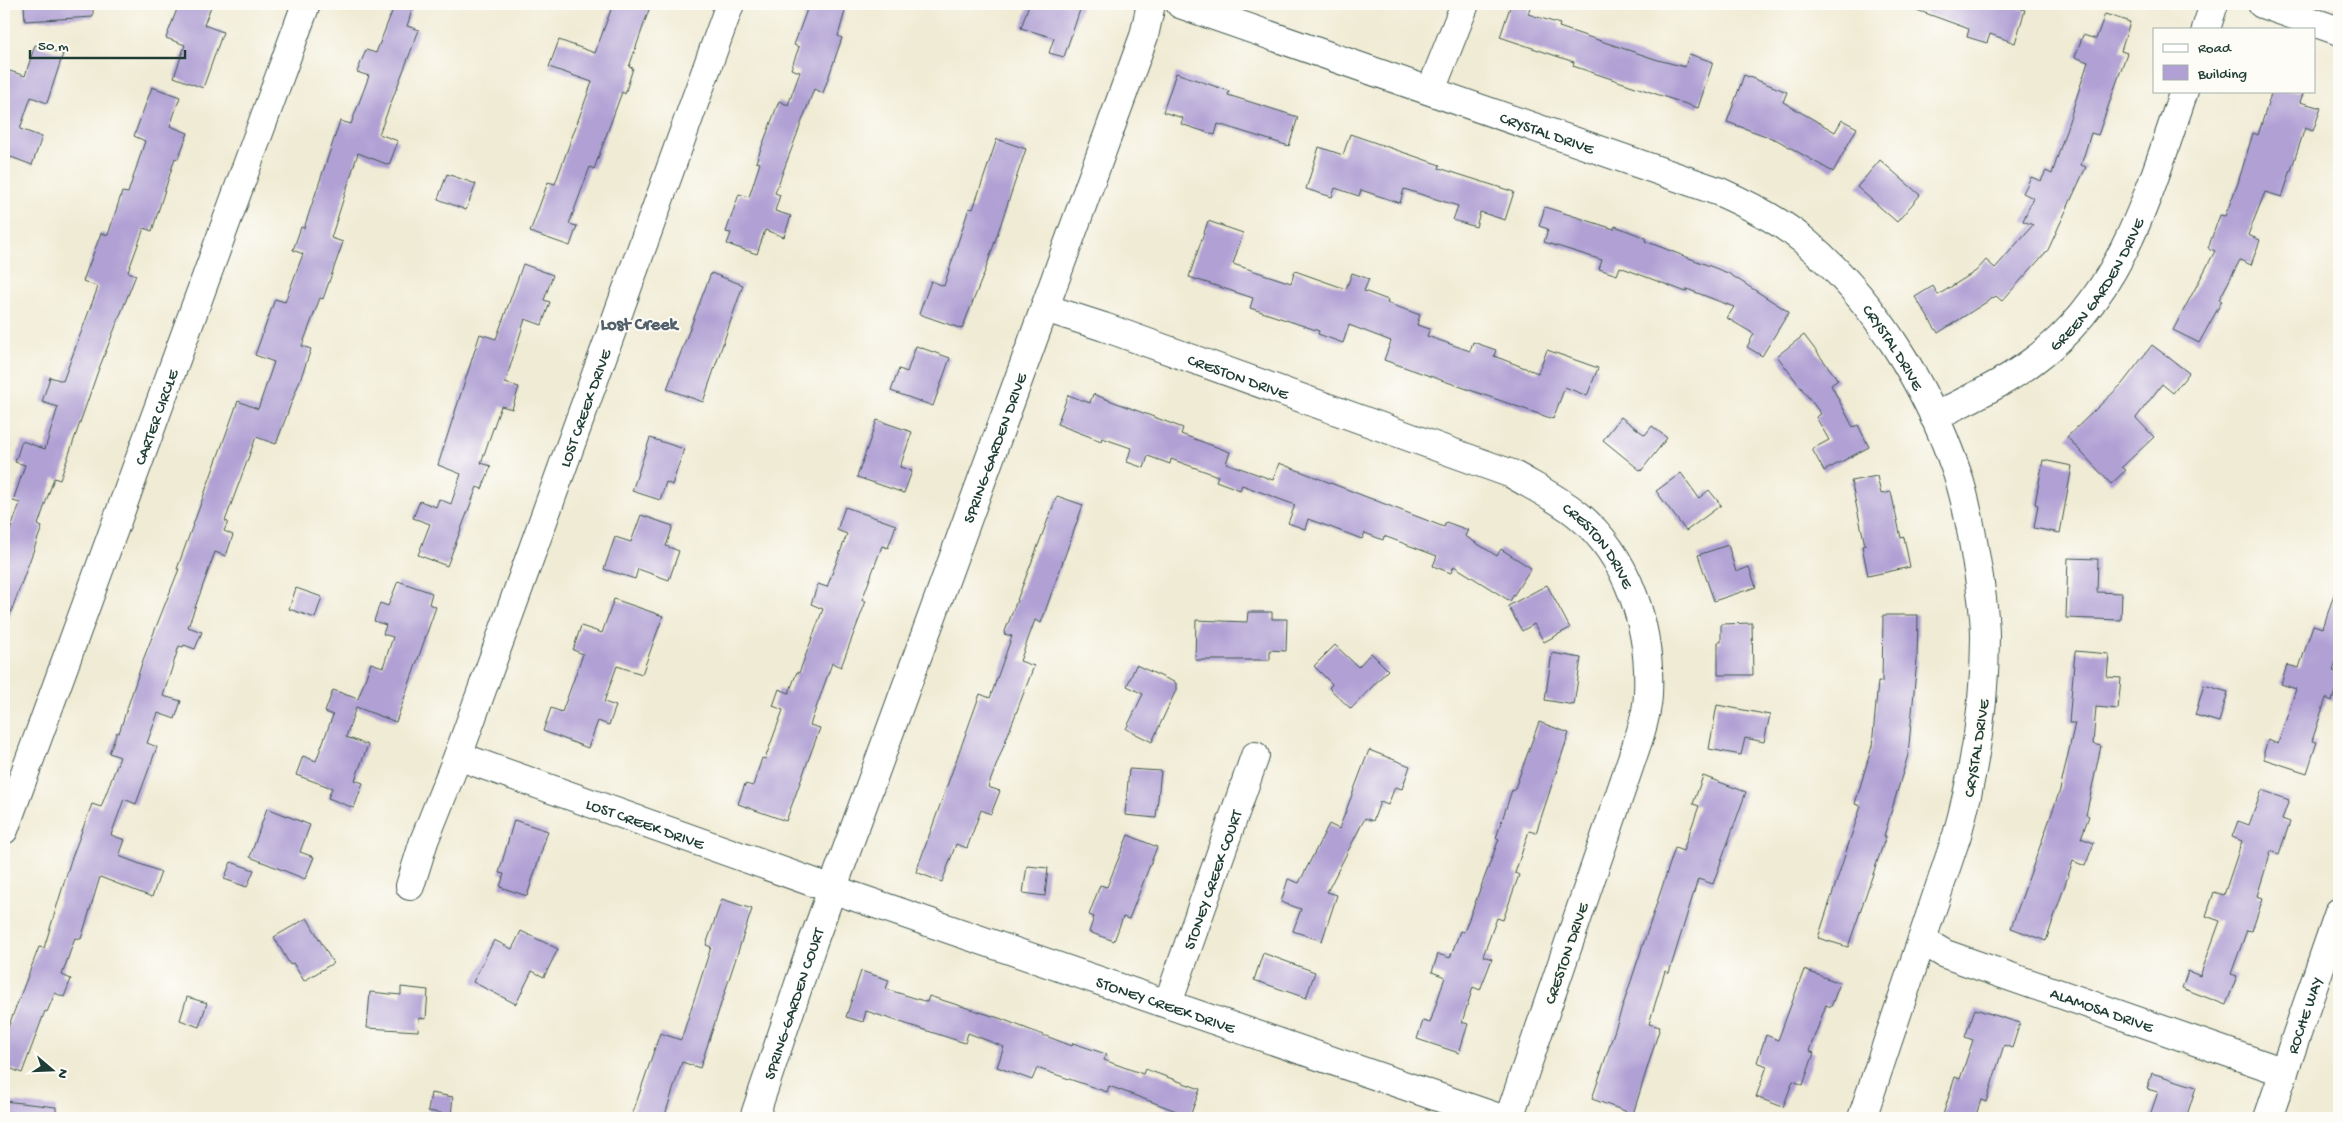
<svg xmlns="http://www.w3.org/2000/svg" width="2343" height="1122" font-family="'Gochi Hand',sans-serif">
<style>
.building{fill:#b0a0d4}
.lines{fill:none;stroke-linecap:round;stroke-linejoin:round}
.minor-casing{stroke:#3e574c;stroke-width:30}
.minor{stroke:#fff;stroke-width:28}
.labels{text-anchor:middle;stroke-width:4;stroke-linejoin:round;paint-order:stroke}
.street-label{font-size:16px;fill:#1f3d34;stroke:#fdfcf7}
.neighbourhood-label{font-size:18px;font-weight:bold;fill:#52606c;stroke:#fdfcf7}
</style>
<rect width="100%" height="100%" fill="#fdfcf7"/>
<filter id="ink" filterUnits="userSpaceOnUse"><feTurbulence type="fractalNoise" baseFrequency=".02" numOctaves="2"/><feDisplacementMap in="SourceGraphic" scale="10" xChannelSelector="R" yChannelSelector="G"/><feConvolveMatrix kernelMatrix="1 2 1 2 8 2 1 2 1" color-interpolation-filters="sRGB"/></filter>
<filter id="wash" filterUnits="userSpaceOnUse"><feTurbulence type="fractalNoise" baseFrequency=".0096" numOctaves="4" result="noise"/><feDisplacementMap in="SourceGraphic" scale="20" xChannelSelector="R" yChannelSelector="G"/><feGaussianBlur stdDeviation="1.12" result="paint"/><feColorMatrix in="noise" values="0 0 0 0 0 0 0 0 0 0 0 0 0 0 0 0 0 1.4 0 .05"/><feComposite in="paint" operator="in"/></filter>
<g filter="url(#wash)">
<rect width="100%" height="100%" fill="#f0ebd4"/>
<g id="blocks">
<path class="building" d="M24 4H93V17L25 21Z
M179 4H212L204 25 223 32 203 88 174 77 185 45 166 38Z
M395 4H414L407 26 419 30 379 134 398 141 389 165 358 153 331 238 343 242 323 299 320 298 302 346 311 349 303 372 276 444 256 437 225 521 228 522 224 531 233 535 226 556 215 552 188 627 202 632 195 649 184 645 183 647 179 646 163 696 181 701 175 719 158 713 147 743 157 747 136 804 124 799 111 835 125 840 119 856 161 872 152 897 100 877 81 939 75 938 62 975 71 979 64 997 55 993 47 1012 45 1011 22 1073 4 1066V1038L39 947 44 948 71 860 92 804 101 807 120 757 109 753 117 732 119 733 143 660 179 569H177L238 401 258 409 274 362 255 355 275 299 285 302 303 254 293 250 301 227 304 228 340 121 351 124 369 76 357 72 366 50 376 53Z
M613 4H651L629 67 633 68 625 94 622 92 594 169 590 167 569 224 577 226 570 246 530 232 548 182 555 184 592 82 549 67 559 40 595 53Z
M809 4H847L838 36 842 38 823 93 814 89 775 193 780 195 775 211 791 216 784 237 765 230 757 254 727 244 731 233 726 232 739 194 749 197 760 163 756 162 779 101 788 105 800 72 791 69 799 47 794 45Z
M1029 4H1082L1064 57 1049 53 1054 38 1021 28Z
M1511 4H1531L1528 14 1560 24 1559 27 1658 60 1685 67 1689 54 1713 62 1698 108 1573 66 1574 62 1500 37Z
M1906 4H2007L2025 10 2015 43 1990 34 1987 43 1967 37 1969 29 1906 6Z
M2105 14 2130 22 2121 51 2127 53 2098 135 2091 133 2081 165 2086 167 2048 250 2002 301 1996 296 1938 333 1915 297 1933 286 1938 295 1976 271 1986 260 1995 268 2033 225 2023 221 2033 198 2023 193 2031 177 2041 181 2046 171 2052 174 2088 62 2075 57 2083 35 2096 39Z
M35 45 63 54 47 103 31 97 20 129 42 137 32 165 11 157 6 170 4 169V69L25 76Z
M1176 73 1229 91 1228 95 1298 117 1289 146 1218 124 1215 135 1181 124 1183 118 1163 112Z
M1744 75 1787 92 1783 102 1835 132 1842 120 1857 128 1833 172 1777 140 1727 122Z
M152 87 180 97 170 126 188 133 178 159 175 158 152 231 144 228 128 272 136 275 98 371 60 480 54 478 38 525 42 527 6 626H4V548L20 503 13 501 25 465 15 462 22 441 45 449 58 407 42 402 50 377 63 381 98 287 83 281 101 233 108 235 122 192 128 193 145 141 134 136Z
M2272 91H2304L2300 102 2321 108 2313 131 2305 128 2282 197 2265 192 2248 235 2260 240 2251 265 2240 260 2219 300 2222 301 2199 343 2173 330 2215 251 2208 248 2220 215 2225 216 2238 183 2253 133 2258 135Z
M1350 134 1440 165 1439 168 1514 192 1505 220 1480 212 1476 227 1453 220 1458 206 1404 189 1400 203 1361 190 1359 196 1335 188 1332 197 1306 189 1319 147 1343 155Z
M997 139 1026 149 985 271 962 329 919 314 931 281 944 286 969 208 973 209Z
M1880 160 1920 195 1897 222 1857 187Z
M447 174 476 184 466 210 438 199Z
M1545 207 1614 229 1615 226 1646 238 1645 241 1728 273 1789 312 1762 356 1747 347 1754 334 1727 318 1734 307 1687 289 1686 292 1620 267 1617 275 1599 269 1602 260 1544 242 1548 229 1539 226Z
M1208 221 1243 233 1233 264 1291 283 1295 271 1346 289 1352 273 1369 279 1364 291 1388 300 1387 303 1420 315 1417 325 1430 329 1427 336 1470 351 1473 342 1496 350 1494 356 1538 373 1547 350 1598 368 1587 396 1565 387 1553 419 1384 360 1391 341 1349 325 1343 343 1318 334 1319 331 1250 308 1253 298 1189 277Z
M523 264 553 275 544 300 550 302 542 325 525 319 505 383 519 387 512 409 501 406 481 463 491 466 482 489 477 487 447 566 418 555 430 524 413 518 420 501 436 507 439 499 451 504 461 474 438 465 480 334 496 339Z
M711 273 743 285 703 402 667 389Z
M1804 335 1838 380 1831 385 1853 427 1858 425 1869 447 1824 471 1812 449 1829 440 1816 417 1821 414 1777 356Z
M2152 345 2189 373 2173 393 2162 384 2136 418 2154 437 2122 467 2126 470 2111 484 2067 437 2122 384Z
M916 346 950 358 933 406 891 391 899 369 907 372Z
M1093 394 1183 428 1181 434 1230 452 1226 463 1273 480 1279 463 1444 527 1446 522 1468 530 1465 536 1497 556 1501 549 1531 568 1510 601 1454 566 1451 573 1433 566 1437 556 1384 536 1383 540 1365 533 1362 539 1308 519 1305 529 1288 523 1295 505 1242 485 1240 490 1216 481 1218 476 1171 459 1170 464 1148 456 1144 468 1127 462 1131 448 1102 438 1101 441 1057 424 1068 395 1090 403Z
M1621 417 1645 435 1652 426 1667 438 1641 471 1603 440Z
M877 420 912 432 900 467 912 471 904 493 857 477Z
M650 438 684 449 672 485 666 482 660 500 632 491Z
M2043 460 2072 466 2060 533 2034 528 2038 505 2035 504Z
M1681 473 1699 498 1709 490 1721 505 1686 531 1656 491Z
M1877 476 1881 494 1891 492 1901 538 1904 537 1910 567 1868 576 1862 546 1865 545 1851 481Z
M1057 496 1083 505 1041 623 1035 620 1020 661 1034 666 988 787 1000 791 991 814 981 810 967 848 956 844 942 882 916 872 980 694 990 698 1012 636 1004 634Z
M845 507 896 525 888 548 882 546 862 600 866 601 841 667 832 663 810 725 820 728 786 821 738 804 745 784 753 786 762 758 765 759 783 710 773 706 779 689 789 693 797 672 799 673 823 609 811 604 818 584 827 587 847 534 837 530Z
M641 515 673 526 666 546 679 551 669 580 638 569 635 579 604 569 615 537 631 542Z
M1728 545 1736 572 1749 567 1756 587 1714 601 1698 555Z
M2068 558 2098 559 2097 592 2122 593 2121 620 2066 618Z
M398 581 432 593 429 604 436 607 396 722 356 707 346 737 368 745 355 780 363 783 354 808 328 798 332 788 296 775 303 756 316 761 333 715 325 712 333 690 358 699 371 663 383 667 393 637 383 634 386 625 374 621 380 603 388 606Z
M1547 585 1570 628 1544 642 1534 624 1522 631 1508 606Z
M296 588 322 597 315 618 289 609Z
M2336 588H2339V652L2333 671 2339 673V679L2332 701 2326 698 2312 741 2317 742 2307 773 2264 759V752L2268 740 2278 744 2296 689 2281 684 2287 665 2299 668 2313 625 2323 628Z
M614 599 663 616 642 674 617 666 604 702 616 706 609 725 598 721 588 748 543 731 551 708 562 712 583 654 573 650 581 626 602 633Z
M1248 612H1272V619H1287L1286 651 1270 650V660H1195L1196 620 1247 622Z
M1883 615H1918L1917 660 1908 755 1884 836H1886L1848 947 1818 938 1861 806 1855 804 1872 746 1878 682H1882Z
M1752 623 1753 675H1718V642H1721V624Z
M1335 645 1358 667 1371 653 1388 670 1351 709 1329 688 1332 684 1314 666Z
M2075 651 2109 654 2107 677 2121 678 2118 709 2096 707 2093 744 2101 746 2086 815 2089 816 2081 838 2094 843 2085 866 2073 861 2046 941 2011 928 2060 790 2075 723H2069Z
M1552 653 1581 658 1574 705 1545 700Z
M1136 665 1176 683V690L1152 742 1126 729 1143 694 1127 686Z
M2204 685 2228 692 2219 722 2195 715Z
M1717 705 1770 715 1764 742 1745 738 1741 755 1709 749Z
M1539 722 1569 733 1536 833 1529 831 1515 873 1519 875 1503 920 1497 918 1483 956 1492 959 1480 990 1473 987 1462 1022 1468 1024 1459 1053 1417 1039 1423 1021 1430 1023 1445 977 1432 972 1438 954 1450 958 1460 931 1464 932 1499 839 1496 838 1512 790 1514 791Z
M1369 750 1410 766 1402 789 1395 787 1388 805 1380 802 1373 821 1365 818 1327 892 1337 895 1322 941 1293 931 1301 909 1281 902 1288 879 1299 883 1329 824 1339 829Z
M1129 769 1161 771 1156 818 1125 815Z
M1703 776 1746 792 1713 884 1698 879 1669 973 1665 971 1649 1024 1660 1027 1633 1114 1592 1099 1675 848 1683 851 1699 806 1693 804Z
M2262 790 2289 800 2282 819 2290 822 2279 854 2271 851 2257 896 2263 898 2252 931 2247 930 2231 974 2237 976 2226 1005 2182 988 2188 971 2200 976 2220 921 2206 916 2214 892 2224 895 2242 841 2232 837 2238 821 2249 825Z
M267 808 310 825 300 852 314 857 305 879 250 857Z
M514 820 548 831 527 896 500 887 504 874 499 873Z
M1128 835 1157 847 1129 919 1123 917 1114 941 1089 932 1094 917 1089 915 1100 885 1107 887Z
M231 862 254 870 247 887 224 879Z
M1027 866 1048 868 1045 896 1023 893Z
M722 899 752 909 700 1068 682 1062 664 1118H631L660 1033 681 1040 711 947 706 945Z
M307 918 333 963 304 981 293 963 290 965 274 937Z
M521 931 558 949 544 977 532 971 516 1004 473 982 494 940 512 949Z
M1263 953 1315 972 1306 998 1254 980Z
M1804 970 1840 983 1831 1007 1826 1005 1809 1051 1814 1053 1803 1085 1793 1081 1783 1107 1756 1097 1767 1066 1757 1062 1766 1035 1778 1040Z
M861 971 889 980 886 989 927 1002 929 996 999 1018 1072 1046 1073 1043 1106 1054 1104 1060 1143 1074 1145 1069 1200 1089 1190 1116 1109 1086 1107 1092 1037 1068 1032 1080 997 1067 1004 1047 968 1033 965 1043 866 1011 863 1022 846 1017Z
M401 987 428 990 426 1019 419 1018 418 1031 367 1028 370 992 401 995Z
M187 997 207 1003 199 1027 180 1020Z
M1975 1009 2020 1023 2012 1048 2004 1045 1986 1102 1981 1100 1975 1118H1942L1955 1077 1960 1079 1973 1040 1965 1037Z
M2152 1073 2196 1087 2186 1118H2149L2158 1092 2147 1089Z
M431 1093 453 1097 451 1115 428 1111Z
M4 1101 56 1107V1118H4Z"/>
</g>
</g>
<g filter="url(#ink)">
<use href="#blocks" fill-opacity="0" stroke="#3e574c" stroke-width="1"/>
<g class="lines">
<defs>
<g id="minor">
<path id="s1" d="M1180 4 1720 192C1749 205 1777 219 1802 239 1874 298 1927 386 1957 473 1967 503 1972 535 1977 565 1981 589 1985 613 1985 637 1985 704 1975 770 1957 835L1862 1118"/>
<path d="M2262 4 2339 31"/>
<path d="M2206 29 2214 4"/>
<path d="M1431 90 1465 4"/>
<path id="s2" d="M1045 308 1104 327 1512 474C1534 487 1557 498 1577 514 1629 556 1651 629 1648 693 1648 709 1643 724 1639 738L1509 1118"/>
<path id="s3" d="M1934 417C1968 399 2003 384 2033 361 2122 297 2150 189 2184 91"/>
<path id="s4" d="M458 756 832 889 1499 1118"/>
<path id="s5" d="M4 830 306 4"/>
<path id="s6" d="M410 886 424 841 458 756 730 4"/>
<path id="s7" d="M1923 941 1945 954 2284 1072"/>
<path id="s8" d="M1168 1003 1255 756"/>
<path id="s9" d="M754 1118 813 942 1144 36 1151 4"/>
<path id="s10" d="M2268 1118 2339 912"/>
</g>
</defs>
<use href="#minor" class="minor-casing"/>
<use href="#minor" class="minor"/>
</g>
</g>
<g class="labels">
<g class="street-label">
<text dy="6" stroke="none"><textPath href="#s1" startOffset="389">CRYSTAL DRIVE</textPath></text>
<text dy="6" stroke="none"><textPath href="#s3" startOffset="215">GREEN GARDEN DRIVE</textPath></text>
<text dy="6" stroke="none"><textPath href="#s1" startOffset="809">CRYSTAL DRIVE</textPath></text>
<text dy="6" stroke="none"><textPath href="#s2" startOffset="205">CRESTON DRIVE</textPath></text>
<text dy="6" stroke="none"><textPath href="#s6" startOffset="509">LOST CREEK DRIVE</textPath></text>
<text dy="6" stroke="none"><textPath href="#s5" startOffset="440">CARTER CIRCLE</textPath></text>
<text dy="6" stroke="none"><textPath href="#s9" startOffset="712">SPRING-GARDEN DRIVE</textPath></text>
<text dy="6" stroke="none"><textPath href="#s2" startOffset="610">CRESTON DRIVE</textPath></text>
<text transform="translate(1975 748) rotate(-81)" y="6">CRYSTAL DRIVE</text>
<text dy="6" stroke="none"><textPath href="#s4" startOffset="199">LOST CREEK DRIVE</textPath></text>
<text dy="6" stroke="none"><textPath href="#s8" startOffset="131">STONEY CREEK COURT</textPath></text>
<text transform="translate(1565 953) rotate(-71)" y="6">CRESTON DRIVE</text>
<text dy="6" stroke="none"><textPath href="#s4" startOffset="750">STONEY CREEK DRIVE</textPath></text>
<text dy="6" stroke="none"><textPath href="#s9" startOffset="121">SPRING-GARDEN COURT</textPath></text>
<text dy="6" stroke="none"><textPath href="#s7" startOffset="192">ALAMOSA DRIVE</textPath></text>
<text dy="6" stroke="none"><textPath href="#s10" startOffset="109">ROCHE WAY</textPath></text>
</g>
<g class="neighbourhood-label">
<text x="639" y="329">Lost Creek</text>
</g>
</g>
<rect width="2343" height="1122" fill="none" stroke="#fdfcf7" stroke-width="20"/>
<rect x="2153" y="28" width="162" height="65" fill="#fdfcf7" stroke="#a4b0a9"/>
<rect x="2163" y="44" width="25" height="8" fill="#ffffff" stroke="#a4b0a9"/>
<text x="2198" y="52" font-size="15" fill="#1f3d34">Road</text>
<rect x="2163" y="65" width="25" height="15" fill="#b0a0d4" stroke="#a4b0a9"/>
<text x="2198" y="78" font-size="15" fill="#1f3d34">Building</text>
<g transform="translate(52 1070) rotate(109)" stroke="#fdfcf7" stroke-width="4" paint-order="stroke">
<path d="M0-4L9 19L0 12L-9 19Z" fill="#1f3d34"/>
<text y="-8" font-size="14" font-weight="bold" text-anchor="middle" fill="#1f3d34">N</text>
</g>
<path d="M30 50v8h155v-8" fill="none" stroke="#1f3d34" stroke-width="2.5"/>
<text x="38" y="50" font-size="15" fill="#1f3d34" stroke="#fdfcf7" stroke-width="4" paint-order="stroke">50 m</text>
</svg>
